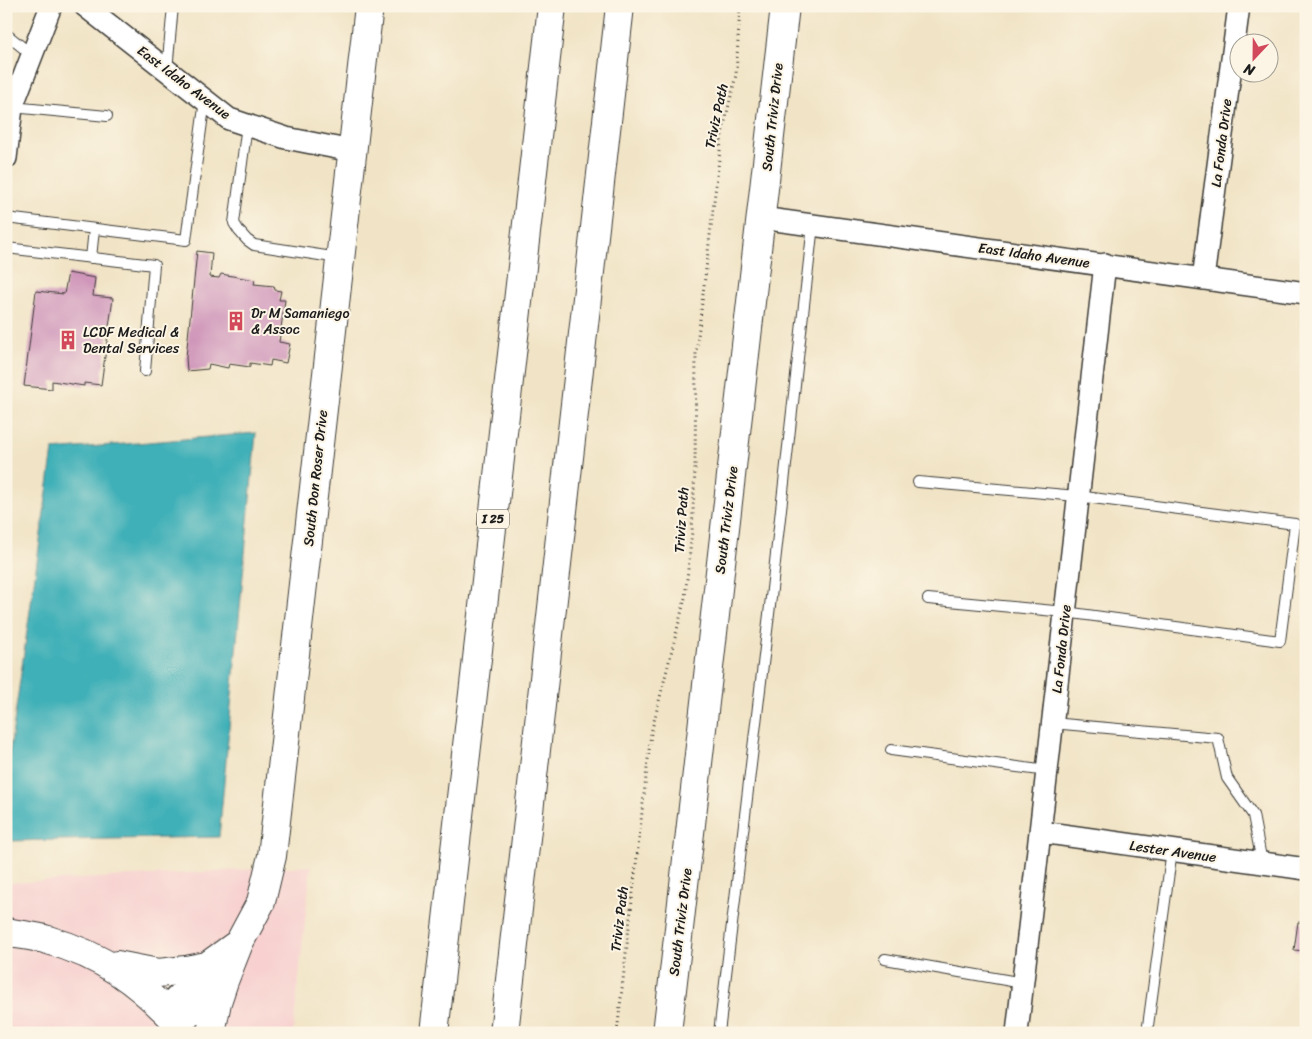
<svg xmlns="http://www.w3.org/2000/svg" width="1312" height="1039" font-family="Sriracha,sans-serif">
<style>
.built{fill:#f7d0cf}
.water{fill:#40b0b8;stroke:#2e666a}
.building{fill:#cf95ba}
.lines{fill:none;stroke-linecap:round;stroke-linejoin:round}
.lane-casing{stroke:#3c3a36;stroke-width:12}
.street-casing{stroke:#3c3a36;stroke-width:24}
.secondary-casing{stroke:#3c3a36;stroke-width:30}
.highway-casing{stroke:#3c3a36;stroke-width:30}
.path{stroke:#3c3a36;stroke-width:3;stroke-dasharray:1 4;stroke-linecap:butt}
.lane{stroke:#fff;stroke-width:10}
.street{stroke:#fff;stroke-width:21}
.secondary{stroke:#fff;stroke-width:28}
.highway{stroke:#fff;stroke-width:28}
.labels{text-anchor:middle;stroke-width:4;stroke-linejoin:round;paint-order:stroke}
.shield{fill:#fcf5e5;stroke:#5f5d58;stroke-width:1}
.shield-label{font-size:12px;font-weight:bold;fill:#1c1c1c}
.street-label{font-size:14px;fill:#1c1c1c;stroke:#fcf5e5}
.poi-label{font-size:14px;fill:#1c1c1c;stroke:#fcf5e5;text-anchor:start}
</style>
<rect width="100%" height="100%" fill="#fcf5e5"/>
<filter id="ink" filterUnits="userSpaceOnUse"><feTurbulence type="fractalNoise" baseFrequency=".02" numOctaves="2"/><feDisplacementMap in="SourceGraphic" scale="10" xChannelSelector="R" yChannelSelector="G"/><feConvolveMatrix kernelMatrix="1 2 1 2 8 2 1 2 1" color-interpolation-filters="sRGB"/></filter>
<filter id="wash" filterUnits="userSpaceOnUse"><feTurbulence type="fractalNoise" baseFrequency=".0096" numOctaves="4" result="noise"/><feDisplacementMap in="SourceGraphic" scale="20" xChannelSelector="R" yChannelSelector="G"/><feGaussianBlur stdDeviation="1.12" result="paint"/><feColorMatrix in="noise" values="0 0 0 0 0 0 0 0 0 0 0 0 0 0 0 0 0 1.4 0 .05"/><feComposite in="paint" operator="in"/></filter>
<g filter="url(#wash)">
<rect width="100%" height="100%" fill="#f1e4c6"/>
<path class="built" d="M311 866 293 1033H6V883Z"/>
<path class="water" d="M256 433 219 837 6 841V778L53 450Z"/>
<g id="blocks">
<path class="building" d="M197 251 212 253 210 277 219 278 221 274 255 280 254 284 274 286 275 290 281 291 279 300H285L279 342 290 344 286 363 271 360 270 366 250 363V367L229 364 228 368 209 364 208 369 187 371 186 357Z
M68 273 95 278 93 296 113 298 101 385 84 383V386L52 381V389L24 386 36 291 64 294Z
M1298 922 1306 923V951L1294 950Z
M1304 979H1306V1020H1301Z"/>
</g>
</g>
<g filter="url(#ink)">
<use href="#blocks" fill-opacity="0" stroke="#3c3a36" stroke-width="1"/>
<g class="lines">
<defs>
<path id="lane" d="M6 34 32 55
M167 70 173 6
M12 107 107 116
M247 125 234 223 239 231 247 240 254 245 339 258
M6 218 186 240 205 100
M6 248 154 265 145 371
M91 258 94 229
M918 482 1077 496 1295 524 1280 641 1065 612 928 599
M1052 723 1218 738 1227 778 1253 815 1262 863
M891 750 1047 771
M885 959 1023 983
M719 1033 772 589 813 225
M1147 1033 1172 850"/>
<path id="street" d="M85 6 229 119 286 138 352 151
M6 158 12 107 51 6
M761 218 1306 293
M1203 279 1239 6
M1041 832 1306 869
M164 1009 207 966
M1017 1033 1105 264"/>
<path id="secondary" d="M6 932C20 935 35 936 48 940 104 956 138 982 178 1023L224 981
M117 965 158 973 186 970 207 966 239 943
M211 1033 217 1002 224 981 239 943 261 902 272 856 369 6
M667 1033 785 6"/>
<path id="highway" d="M434 1033 552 6
M504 1033 620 6"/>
</defs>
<use href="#lane" class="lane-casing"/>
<use href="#street" class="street-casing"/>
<use href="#secondary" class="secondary-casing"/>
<use href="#highway" class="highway-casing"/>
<path class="path" d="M617 1033 651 733 685 598 692 532 695 470 696 353 722 134 736 75 740 6"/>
<use href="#lane" class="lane"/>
<use href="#street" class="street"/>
<use href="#secondary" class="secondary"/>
<use href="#highway" class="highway"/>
</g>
</g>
<defs>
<symbol id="building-bare" viewBox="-9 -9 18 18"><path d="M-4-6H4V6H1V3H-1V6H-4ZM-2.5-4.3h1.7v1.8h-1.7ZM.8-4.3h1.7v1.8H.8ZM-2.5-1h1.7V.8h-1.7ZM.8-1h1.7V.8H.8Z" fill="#d1495b" stroke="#fcf5e5" stroke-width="2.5" paint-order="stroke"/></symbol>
</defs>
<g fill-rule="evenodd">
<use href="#building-bare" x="222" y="307" width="28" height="28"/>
<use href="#building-bare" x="54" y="326" width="28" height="28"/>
</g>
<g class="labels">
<rect class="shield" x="477" y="509.5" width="32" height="19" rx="4"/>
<g class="shield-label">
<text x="493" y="523">I 25</text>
</g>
<g class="street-label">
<text transform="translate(184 82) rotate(37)" y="5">East Idaho Avenue</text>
<text transform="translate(716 116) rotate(-78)" y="5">Triviz Path</text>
<text transform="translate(772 117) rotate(-84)" y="5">South Triviz Drive</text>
<text transform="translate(1221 143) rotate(-83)" y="5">La Fonda Drive</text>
<text transform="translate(1034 255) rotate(8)" y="5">East Idaho Avenue</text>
<text transform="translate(315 478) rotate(-84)" y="5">South Don Roser Drive</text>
<text transform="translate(681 520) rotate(-86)" y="5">Triviz Path</text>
<text transform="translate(726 520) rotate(-83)" y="5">South Triviz Drive</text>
<text transform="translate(1061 649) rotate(-84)" y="5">La Fonda Drive</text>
<text transform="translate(1173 851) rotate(8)" y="5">Lester Avenue</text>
<text transform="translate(619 919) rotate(-83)" y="5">Triviz Path</text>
<text transform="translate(680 922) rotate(-83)" y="5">South Triviz Drive</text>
</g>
<g class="poi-label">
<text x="251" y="318">Dr M Samaniego<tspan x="251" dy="16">&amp; Assoc</tspan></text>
<text x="83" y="337">LCDF Medical &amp;<tspan x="83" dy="16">Dental Services</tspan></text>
</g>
</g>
<rect width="1312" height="1039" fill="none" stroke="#fcf5e5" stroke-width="25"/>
<g transform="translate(1254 58) rotate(202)"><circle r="24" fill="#fcf5e5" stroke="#a29e95"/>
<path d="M0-4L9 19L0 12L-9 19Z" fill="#d1495b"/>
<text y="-8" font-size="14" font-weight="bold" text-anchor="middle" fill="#1c1c1c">N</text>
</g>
</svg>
